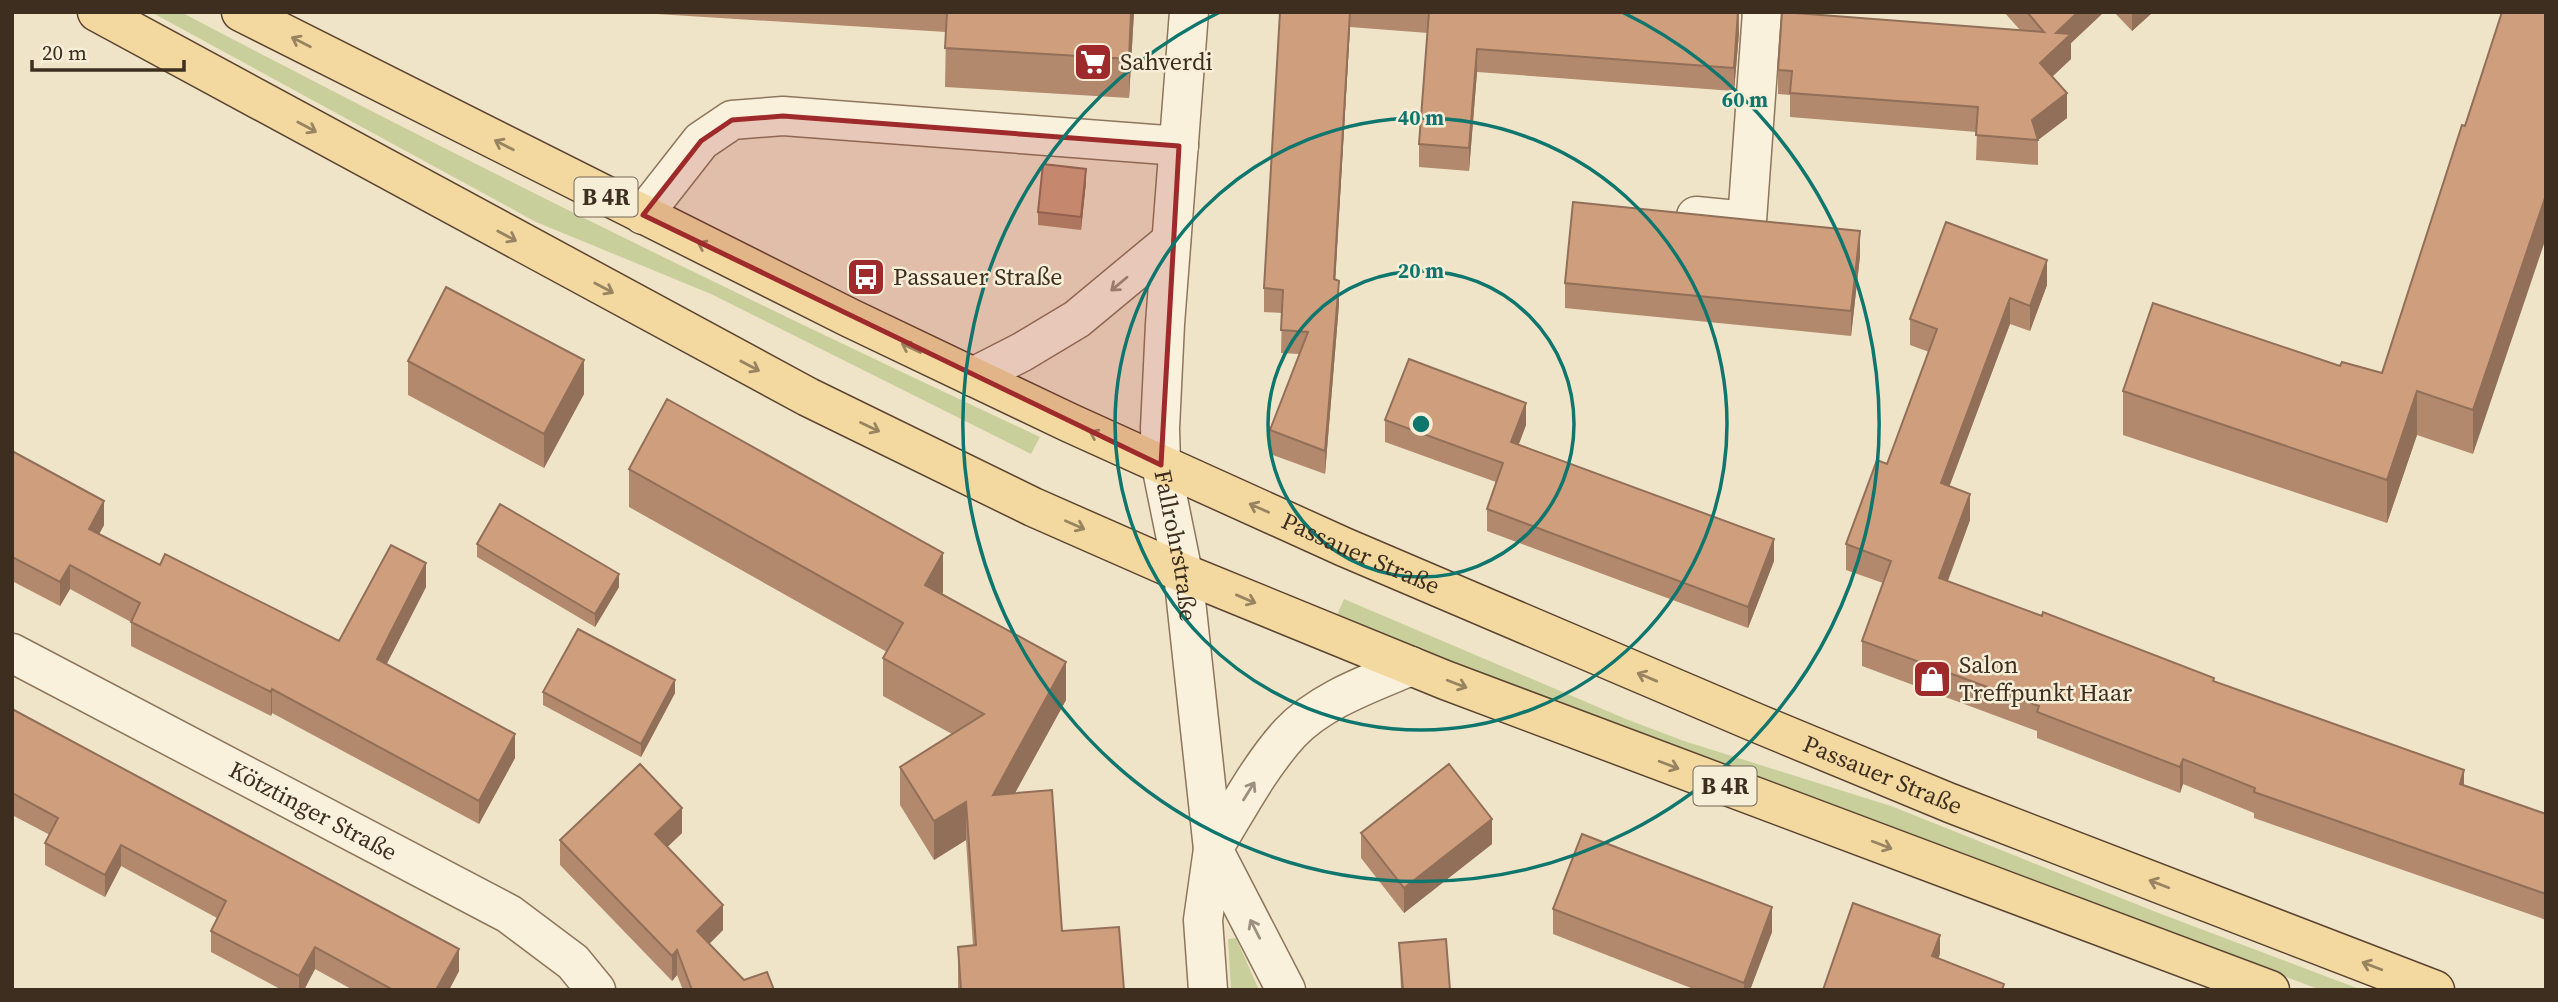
<svg xmlns="http://www.w3.org/2000/svg" width="2558" height="1002" font-family="'Source Serif 4',serif">
<style>
.grass{fill:#c9cf9b}
.lines{fill:none;stroke-linecap:round;stroke-linejoin:round}
.street-casing{stroke:#8d765c;stroke-width:41}
.primary-casing{stroke:#5b4430;stroke-width:41}
.street{stroke:#faf1dc;stroke-width:38}
.primary{stroke:#f3d9a0;stroke-width:38}
.wall{fill:#b2896c}
.shaded-wall{fill:#916f58}
.building{fill:#cf9f7d;stroke:#916f58;stroke-width:2}
.oneway{stroke:#988460}
.oneway2{stroke:#9c907e}
.marked{fill:#9e2a2b;fill-opacity:0.2;stroke:#9e2a2b;stroke-width:5;stroke-linejoin:round}
.ring{fill:none;stroke:#0f766e;stroke-width:3.5}
.labels{text-anchor:middle;stroke-width:5;stroke-linejoin:round;paint-order:stroke}
.shield{fill:#f7eed8;stroke:#756857;stroke-width:2}
.shield-label{font-size:23px;font-weight:bold;fill:#3d2e20}
.poi-label{font-size:24px;fill:#3d2e20;stroke:#f7eed8;text-anchor:start}
.street-label{font-size:24px;fill:#3d2e20;stroke:#f7eed8}
.centre{fill:#0f766e;stroke:#f7eed8;stroke-width:3.5}
.ring-label{font-size:21px;text-anchor:middle;font-weight:bold;fill:#0f766e;stroke:#f7eed8;stroke-width:5;stroke-linejoin:round;paint-order:stroke}
</style>
<rect width="100%" height="100%" fill="#f0e4c8"/>
<path class="grass" d="M151 12H181C464 161 750 302 1040 437L1031 454 711 294 536 222Z
M1344 599 1626 719 1684 741 1891 806 2156 912 2362 990H2321L1565 707 1337 615Z
M1236 938 1259 990H1231L1228 939Z"/>
<g class="lines">
<defs>
<g id="street">
<path id="s1" d="M1189 12 1165 324 1160 428 1161 465 1183 573 1213 849 1203 920 1208 990"/>
<path d="M643 215 701 141 732 120 783 116 1179 146"/>
<path d="M1696 216 1747 221 1762 12"/>
<path d="M973 377 1022 352 1077 319 1171 241"/>
<path id="s2" d="M12 653 509 914 573 962 596 990"/>
<path d="M1286 990 1213 849C1237 810 1259 767 1290 733 1321 700 1371 683 1411 666"/>
</g>
<g id="primary">
<path d="M97 12 808 397 1033 507 1183 573 1445 680 2270 990"/>
<path id="s3" d="M241 12 850 318 1070 423 1344 547 1759 724 1950 803 2435 990"/>
</g>
</defs>
<use href="#street" class="street-casing"/>
<use href="#primary" class="primary-casing"/>
<use href="#street" class="street"/>
<use href="#primary" class="primary"/>
</g>
<path class="wall" d="M625 12H1134L1129 98 945 87 946 32Z
M1280 12H1739V33L1734 91 1477 72 1469 171 1419 167V144L1428 33 1350 27 1335 280 1339 304 1325 474 1270 454V430L1299 354 1281 353 1282 313 1264 312V288Z
M2004 12H2104L2071 43V59L2052 77 2067 118 2038 140V165L1976 160 1977 132 1790 117V95L1778 94V70L2020 30Z
M2114 12H2153L2132 31Z
M2502 12 2473 454 2417 435 2387 523 2123 435V391L2382 373Z
M1086 182 1081 230 1038 225V212Z
M1860 256 1851 336 1565 308V283Z
M2047 285 2030 331 2010 324 1949 486 1970 520 1948 581 2214 682 2464 785 2546 814V920L2254 818V813L2183 784 2180 793 2037 738V731L1862 666V641L1883 583 1846 570V544L1887 464 1929 352 1910 345V319Z
M408 361 584 394 544 468 408 395Z
M1385 420 1526 425 1519 444 1774 561 1748 628 1487 531V509L1496 482 1385 442Z
M12 451 104 525 99 534 160 565 339 641 426 587 386 665 515 758 479 824 272 713 271 716 131 646V622L70 589 60 606 12 581Z
M629 469 943 592 942 594 1066 700 1015 793 1062 931 1124 990H958V947L973 946 966 840 934 860 900 805V767L952 734 883 696V658L887 652 629 507Z
M477 544 619 587 595 627 477 557Z
M543 692 675 693 641 757 543 705Z
M12 709 459 971 449 990H353L315 969 304 990H282L211 952V931L217 918 121 866 105 897 45 865V843L50 835 12 815Z
M682 833 667 847 723 930 709 944 744 980 774 990H683L677 975 672 981 560 865V840Z
M1361 833 1492 844 1404 913 1361 858Z
M1553 909 1772 932 1750 990H1696L1553 934Z
M1399 943 1450 990H1401Z"/>
<path class="shaded-wall" d="M1131 12H1134L1129 98V59Z
M1350 12V27L1334 303V279Z
M1738 12 1739 33 1734 91V68Z
M2078 12H2104L2071 43V59L2040 88V63L2056 33Z
M2132 12H2153L2132 31Z
M1477 49V72L1469 171V148Z
M2067 93V118L2038 140 2032 120Z
M1086 169V182L1081 230V217Z
M2546 195V238L2473 454V410Z
M1860 231V256L1851 336V311Z
M2047 260V285L2030 331V306Z
M1339 281V304L1325 474V451Z
M2010 298V324L1941 509V483Z
M584 360V394L544 468V434Z
M2417 391V435L2387 523V480Z
M1526 403V425L1511 464V442Z
M1970 494V520L1939 604V578Z
M104 501V525L89 553V529Z
M1774 539V561L1748 628V607Z
M943 553V592L925 623V585Z
M426 563V587L377 683V659Z
M70 565V589L60 606V582Z
M619 574V587L595 627V614Z
M1066 662V700L993 833V795Z
M675 680V693L641 757V744Z
M272 689V713L271 716V692Z
M515 734V758L479 824V801Z
M2183 759V784L2180 793V767Z
M2464 770V796L2460 784Z
M966 802V840L934 860V821Z
M682 808V833L655 859V834Z
M1492 819V844L1404 913V888Z
M121 845V866L105 897V875Z
M723 905V930L697 956V931Z
M1772 907V932L1750 990H1744V983Z
M1940 935V954L1932 976V956Z
M315 947V969L304 990H299V976Z
M459 949V971L449 990H436Z
M677 950V975L672 981V956Z"/>
<path class="building" d="M947 12H1131L1129 59 945 48Z
M1280 12H1350L1334 279 1339 281 1325 451 1270 430 1308 332 1281 330 1283 290 1264 288Z
M1429 12H1738L1734 68 1477 49 1469 148 1419 144Z
M1782 12 2044 32 2027 12H2078L2056 33 2071 34 2040 63 2067 93 2032 120 2038 140 1976 135 1978 107 1790 93 1792 71 1778 70Z
M2502 12H2546V195L2473 410 2417 391 2387 480 2123 391 2153 303 2340 366 2342 362 2382 373 2462 125 2465 126Z
M1043 164 1086 169 1081 217 1038 212Z
M1573 202 1860 231 1851 311 1565 283Z
M1946 222 2047 260 2030 306 2010 298 1941 483 1970 494 1939 578 2042 616 2043 612 2214 678 2213 681 2464 770 2460 784 2546 814V894L2254 792 2255 788 2183 759 2180 767 2037 712 2039 706 1862 641 1891 561 1846 544 1877 460 1887 464 1937 329 1910 319Z
M446 287 584 360 544 434 408 361Z
M1409 359 1526 403 1511 442 1774 539 1748 607 1487 509 1503 463 1385 420Z
M667 399 943 553 925 585 1066 662 993 795 1052 790 1062 931 1119 927 1124 990H961L958 947 976 945 966 802 934 821 900 767 984 714 883 658 903 623 629 469Z
M12 451 104 501 89 529 160 565 165 554 339 641 391 545 426 563 377 659 515 734 479 801 272 689 271 692 131 622 140 603 70 565 60 582 12 557Z
M500 504 619 574 595 614 477 544Z
M578 629 675 680 641 744 543 692Z
M12 709 459 949 436 990H393L315 947 299 976 211 931 226 901 121 845 105 875 45 843 58 818 12 793Z
M640 764 682 808 655 834 723 905 697 931 744 980 767 972 774 990H692L677 950 672 956 560 840Z
M1449 764 1492 819 1404 888 1361 833Z
M1582 834 1772 907 1744 983 1553 909Z
M1853 903 1940 935 1932 956 2004 984 2002 990H1823Z
M1446 939 1450 990H1403L1399 943Z"/>
<defs><path id="oneway-shaft" d="M-6 0H5M1.5-3L5.5 0L1.5 3" fill="none" stroke-width="1.6" stroke-linecap="round" stroke-linejoin="round" transform="scale(1.75)"/></defs>
<g class="oneway">
<use href="#oneway-shaft" transform="translate(301 42) rotate(-153)"/>
<use href="#oneway-shaft" transform="translate(307 127) rotate(28)"/>
<use href="#oneway-shaft" transform="translate(504 145) rotate(-153)"/>
<use href="#oneway-shaft" transform="translate(507 236) rotate(28)"/>
<use href="#oneway-shaft" transform="translate(707 247) rotate(-154)"/>
<use href="#oneway-shaft" transform="translate(604 288) rotate(28)"/>
<use href="#oneway-shaft" transform="translate(911 348) rotate(-154)"/>
<use href="#oneway-shaft" transform="translate(750 366) rotate(28)"/>
<use href="#oneway-shaft" transform="translate(870 427) rotate(26)"/>
<use href="#oneway-shaft" transform="translate(1099 436) rotate(-155)"/>
<use href="#oneway-shaft" transform="translate(1259 508) rotate(-156)"/>
<use href="#oneway-shaft" transform="translate(1075 525) rotate(24)"/>
<use href="#oneway-shaft" transform="translate(1246 599) rotate(23)"/>
<use href="#oneway-shaft" transform="translate(1647 677) rotate(-157)"/>
<use href="#oneway-shaft" transform="translate(1457 684) rotate(21)"/>
<use href="#oneway-shaft" transform="translate(1669 765) rotate(21)"/>
<use href="#oneway-shaft" transform="translate(1882 845) rotate(21)"/>
<use href="#oneway-shaft" transform="translate(2159 884) rotate(-159)"/>
<use href="#oneway-shaft" transform="translate(2372 966) rotate(-159)"/>
</g>
<g class="oneway2">
<use href="#oneway-shaft" transform="translate(1119 284) rotate(140)"/>
<use href="#oneway-shaft" transform="translate(1249 791) rotate(-58)"/>
<use href="#oneway-shaft" transform="translate(1255 929) rotate(-117)"/>
</g>
<path class="marked" d="M783 116 1179 146 1161 465 643 215 701 141 732 120Z"/>
<g class="ring">
<circle cx="1421" cy="424" r="153"/>
<circle cx="1421" cy="424" r="306"/>
<path d="M1622 12A458 458 0 1 1 1220 12"/>
</g>
<defs>
<symbol id="supermarket-square" viewBox="-11 -11 22 22"><rect x="-9" y="-9" width="18" height="18" rx="4" fill="#9e2a2b" stroke="#f7eed8"/><path d="M-6-5.5h2.5l.6 2H6L4.5 2H-2.5L-4.4-4H-6ZM-1.5 3.2a1.3 1.3 0 1 0 .1 0ZM3 3.2a1.3 1.3 0 1 0 .1 0Z" fill="#fff"/></symbol>
<symbol id="bus-square" viewBox="-11 -11 22 22"><rect x="-9" y="-9" width="18" height="18" rx="4" fill="#9e2a2b" stroke="#f7eed8"/><path d="M-5-6H5V4H4V6H2V4H-2V6H-4V4H-5ZM-3.5-4V0h7V-4ZM-3.5 1.2v1.5H-2V1.2ZM2 1.2v1.5H3.5V1.2Z" fill="#fff"/></symbol>
<symbol id="shop-square" viewBox="-11 -11 22 22"><rect x="-9" y="-9" width="18" height="18" rx="4" fill="#9e2a2b" stroke="#f7eed8"/><path d="M-5-2.5h2.3a2.7 3.5 0 0 1 5.4 0H5L5.5 6h-11ZM-1.5-2.5h3a1.5 2.3 0 0 0-3 0Z" fill="#fff"/></symbol>
</defs>
<g fill-rule="evenodd">
<use href="#supermarket-square" x="1071" y="40" width="44" height="44"/>
<use href="#bus-square" x="844" y="255" width="44" height="44"/>
<use href="#shop-square" x="1910" y="657" width="44" height="44"/>
</g>
<g class="labels">
<g class="shield">
<rect x="574.5" y="177.5" width="63" height="39" rx="5"/>
<rect x="1693.5" y="766.5" width="63" height="39" rx="5"/>
</g>
<g class="shield-label">
<text x="606" y="205">B 4R</text>
<text x="1725" y="794">B 4R</text>
</g>
<g class="poi-label">
<text x="1120" y="70">Sahverdi</text>
<text x="893" y="285">Passauer Straße</text>
<text x="1959" y="673">Salon<tspan x="1959" dy="28">Treffpunkt Haar</tspan></text>
</g>
<g class="street-label">
<text dy="8" stroke="none"><textPath href="#s1" startOffset="536">Fallrohrstraße</textPath></text>
<text dy="8" stroke="none"><textPath href="#s3" startOffset="1244">Passauer Straße</textPath></text>
<text dy="8" stroke="none"><textPath href="#s3" startOffset="1811">Passauer Straße</textPath></text>
<text dy="8" stroke="none"><textPath href="#s2" startOffset="340">Kötztinger Straße</textPath></text>
</g>
</g>
<circle cx="1421" cy="424" r="10" class="centre"/>
<g class="ring-label">
<text x="1745" y="107">60 m</text>
<text x="1421" y="125">40 m</text>
<text x="1421" y="278">20 m</text>
</g>
<rect width="2558" height="1002" fill="none" stroke="#3d2e20" stroke-width="28"/>
<path d="M32 60v10h152v-10" fill="none" stroke="#3d2e20" stroke-width="3.5"/>
<text x="42" y="60" font-size="21" fill="#3d2e20" stroke="#f7eed8" stroke-width="5" paint-order="stroke">20 m</text>
</svg>
